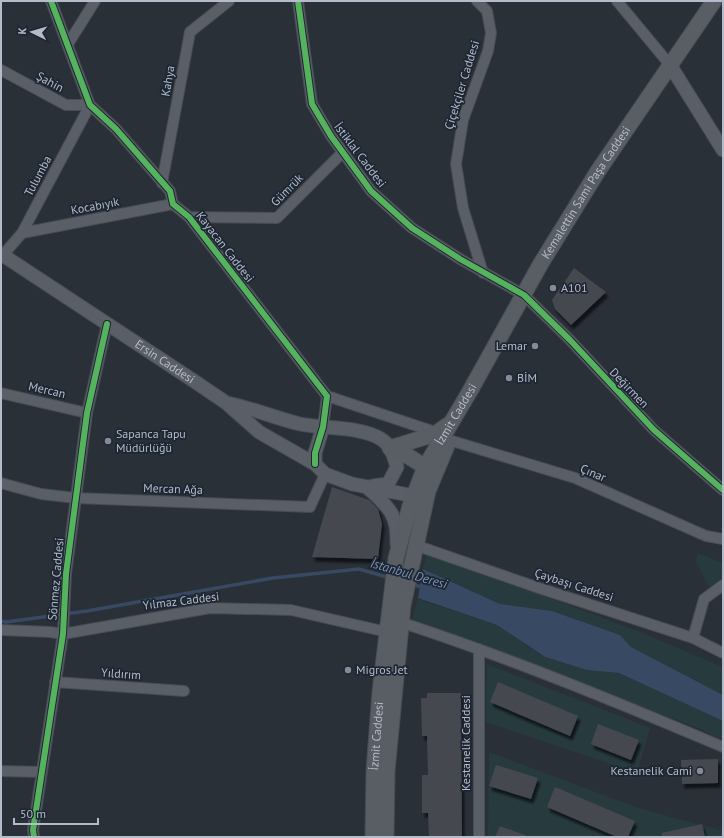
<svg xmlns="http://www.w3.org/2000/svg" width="724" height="838" font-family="'PT Sans',sans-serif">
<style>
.green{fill:#273a3e}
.water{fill:#384963}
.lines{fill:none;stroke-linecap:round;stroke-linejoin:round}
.stream{stroke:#384963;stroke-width:3.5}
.building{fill:#444950;filter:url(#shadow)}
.minor-casing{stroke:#484c53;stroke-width:12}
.tertiary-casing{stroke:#484c53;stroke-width:15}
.secondary-casing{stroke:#484c53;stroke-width:17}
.minor{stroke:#5a5e66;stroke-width:10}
.tertiary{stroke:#5a5e66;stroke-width:13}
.secondary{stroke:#595d64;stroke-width:15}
.cycleway-casing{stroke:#1d2633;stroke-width:8}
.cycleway{stroke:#56b35d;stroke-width:6}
.poi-dot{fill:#848b96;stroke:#1d2633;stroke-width:1.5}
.labels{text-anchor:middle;stroke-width:3.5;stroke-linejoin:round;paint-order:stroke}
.street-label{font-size:12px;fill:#b4bcc9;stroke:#1d2633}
.poi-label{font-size:12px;fill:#b4bcc9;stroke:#1d2633;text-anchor:start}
.water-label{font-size:13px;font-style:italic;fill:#7c92b1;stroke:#1d2633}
</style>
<defs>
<filter id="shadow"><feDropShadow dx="2.5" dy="4.5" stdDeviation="1" flood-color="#0009"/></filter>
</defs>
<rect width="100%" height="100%" fill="#2a3038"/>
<path class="green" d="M427 552 640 632 723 667V695L631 647 620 635 552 611 500 604 423 569Z
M698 553 723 563V578L709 587 696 561Z
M418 599 497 625 544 657 587 670 619 673 723 721V740L696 727 411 622Z
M487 664 650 728 637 773 486 722Z
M489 752 641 809 723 831V837H488Z"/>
<path class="water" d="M423 569 500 604 552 611 620 635 631 647 723 695V721L619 673 587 670 545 657 497 625 418 598Z"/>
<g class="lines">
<path class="stream" d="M411 584 425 588
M1 621 6 622 87 611 273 578 359 569 390 578"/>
</g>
<path class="building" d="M574 268 606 292 571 325 555 309 552 300Z
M332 487 369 500 378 509 382 524 378 559 312 557Z
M498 682 578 716 570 736 490 702Z
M427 693H461L462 837H429L428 813H422V775H428L427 736H422L421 698H427Z
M598 724 639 740 631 760 591 744Z
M718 759V783L682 784 681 760Z
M496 765 538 778 531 799 489 786Z
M555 787 635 821 628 837H617L547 807Z
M702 824 705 837H662V833Z
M500 826 527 836 526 837H495Z"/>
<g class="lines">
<defs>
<path id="minor" d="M51 1 90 105 116 129 170 191 173 204 189 217 327 396 323 427
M298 1 312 104 331 136 371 191 412 228 460 259 524 295 570 340 654 430 723 490
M477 1 487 11 491 33 488 51 463 120 456 164 463 208 483 273
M617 1 670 65
M68 44 95 1
M1 70 66 105H90L22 233 3 255
M162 183 190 32 229 1
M189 217 277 218 343 152
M22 233 173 204
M1 393 87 413
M327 396 438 433
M449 440 575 478 706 536 723 539
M1 483 41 494 76 498 310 507 325 474
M415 545 539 588 693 638 723 653
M400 622C510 658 617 702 723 747
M1 630 50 632 63 634 210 608 291 610 387 632
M693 638 704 599 723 585
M55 682 184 691
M1 771 42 772
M34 837 33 830 63 634 66 574 87 413 107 324
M479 837V649"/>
<g id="tertiary">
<path d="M670 65 723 150"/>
<path id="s1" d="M1 254 194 381 225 402 259 432 315 464 325 474 352 484 404 494 413 496 423 492"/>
<path d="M227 403C252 408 275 418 300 424 323 429 361 426 381 439 391 445 394 457 397 467L388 484 373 486"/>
<path d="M315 464V453L323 427"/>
<path d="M367 487C388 507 398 513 397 544"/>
</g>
<g id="secondary">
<path d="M390 448 435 434 448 425"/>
<path d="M390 448C406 453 419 463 432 472"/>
<path id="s2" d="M373 837 374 771 380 692 396 558 410 506 425 467 470 391 540 265 598 171 714 1"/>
<path d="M386 837 387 771 403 605 428 491 448 443"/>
</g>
</defs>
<use href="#minor" class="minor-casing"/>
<use href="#tertiary" class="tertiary-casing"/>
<use href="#secondary" class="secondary-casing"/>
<use href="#minor" class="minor"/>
<use href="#tertiary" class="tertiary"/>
<use href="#secondary" class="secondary"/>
<defs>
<path id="cycleway" d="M51 1 90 105 116 129 170 191 173 204 189 217 327 396 323 427 315 453V464
M298 1 312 104 331 136 371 191 412 228 460 259 524 295 570 340 654 430 723 490
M34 837 33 830 63 634 66 574 87 413 107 324"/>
</defs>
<use href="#cycleway" class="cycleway-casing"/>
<use href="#cycleway" class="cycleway"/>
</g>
<g class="poi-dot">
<circle cx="553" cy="288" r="4"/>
<circle cx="535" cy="346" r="4"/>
<circle cx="509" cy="378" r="4"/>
<circle cx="108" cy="441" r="4"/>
<circle cx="348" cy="670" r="4"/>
<circle cx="700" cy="771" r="4"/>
</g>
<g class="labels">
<g class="street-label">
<text transform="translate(168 81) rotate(-80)" y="4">Kahya</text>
<text transform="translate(50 82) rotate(28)" y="4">Şahin</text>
<text transform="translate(462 85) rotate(-73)" y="4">Çiçekçiler Caddesi</text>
<text transform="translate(360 155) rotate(53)" y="4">İstiklal Caddesi</text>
<text transform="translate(38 176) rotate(-62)" y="4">Tulumba</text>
<text transform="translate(287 190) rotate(-45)" y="4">Gümrük</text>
<text dy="4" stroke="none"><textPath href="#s2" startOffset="694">Kemalettin Sami Paşa Caddesi</textPath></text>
<text transform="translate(95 206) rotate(-11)" y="4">Kocabıyık</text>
<text transform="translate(225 247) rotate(52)" y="4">Kayacan Caddesi</text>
<text dy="4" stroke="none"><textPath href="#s1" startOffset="196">Ersin Caddesi</textPath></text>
<text transform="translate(629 388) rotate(46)" y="4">Değirmen</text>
<text transform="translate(47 390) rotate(13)" y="4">Mercan</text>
<text dy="4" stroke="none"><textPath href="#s2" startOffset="437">İzmit Caddesi</textPath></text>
<text transform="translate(593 473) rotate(23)" y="4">Çınar</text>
<text transform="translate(173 489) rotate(2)" y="4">Mercan Ağa</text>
<text transform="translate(56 579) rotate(-85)" y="4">Sönmez Caddesi</text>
<text transform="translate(574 585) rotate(18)" y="4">Çaybaşı Caddesi</text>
<text transform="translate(181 601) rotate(-7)" y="4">Yılmaz Caddesi</text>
<text transform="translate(121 674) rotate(4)" y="4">Yıldırım</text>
<text dy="4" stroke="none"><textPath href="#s2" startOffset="101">İzmit Caddesi</textPath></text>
<text transform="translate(466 743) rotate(-90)" y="4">Kestanelik Caddesi</text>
</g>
<g class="poi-label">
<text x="561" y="292">A101</text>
<text x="527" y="350" text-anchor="end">Lemar</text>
<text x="517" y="382">BİM</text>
<text x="116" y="438">Sapanca Tapu<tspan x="116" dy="14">Müdürlüğü</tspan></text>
<text x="356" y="674">Migros Jet</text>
<text x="692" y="775" text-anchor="end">Kestanelik Cami</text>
</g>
<g class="water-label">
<text transform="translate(409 573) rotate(16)" y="5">İstanbul Deresi</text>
</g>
</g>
<rect width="724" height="838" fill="none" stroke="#b4bcc9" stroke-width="4"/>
<g transform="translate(32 32) rotate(275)" stroke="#1d2633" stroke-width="3" paint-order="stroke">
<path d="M0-3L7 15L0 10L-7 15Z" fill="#b4bcc9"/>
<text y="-6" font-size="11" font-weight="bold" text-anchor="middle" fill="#b4bcc9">K</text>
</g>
<path d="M14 818v6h84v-6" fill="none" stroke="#b4bcc9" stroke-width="2"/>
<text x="20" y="818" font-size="12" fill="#b4bcc9" stroke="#1d2633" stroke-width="3" paint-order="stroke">50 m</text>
</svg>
